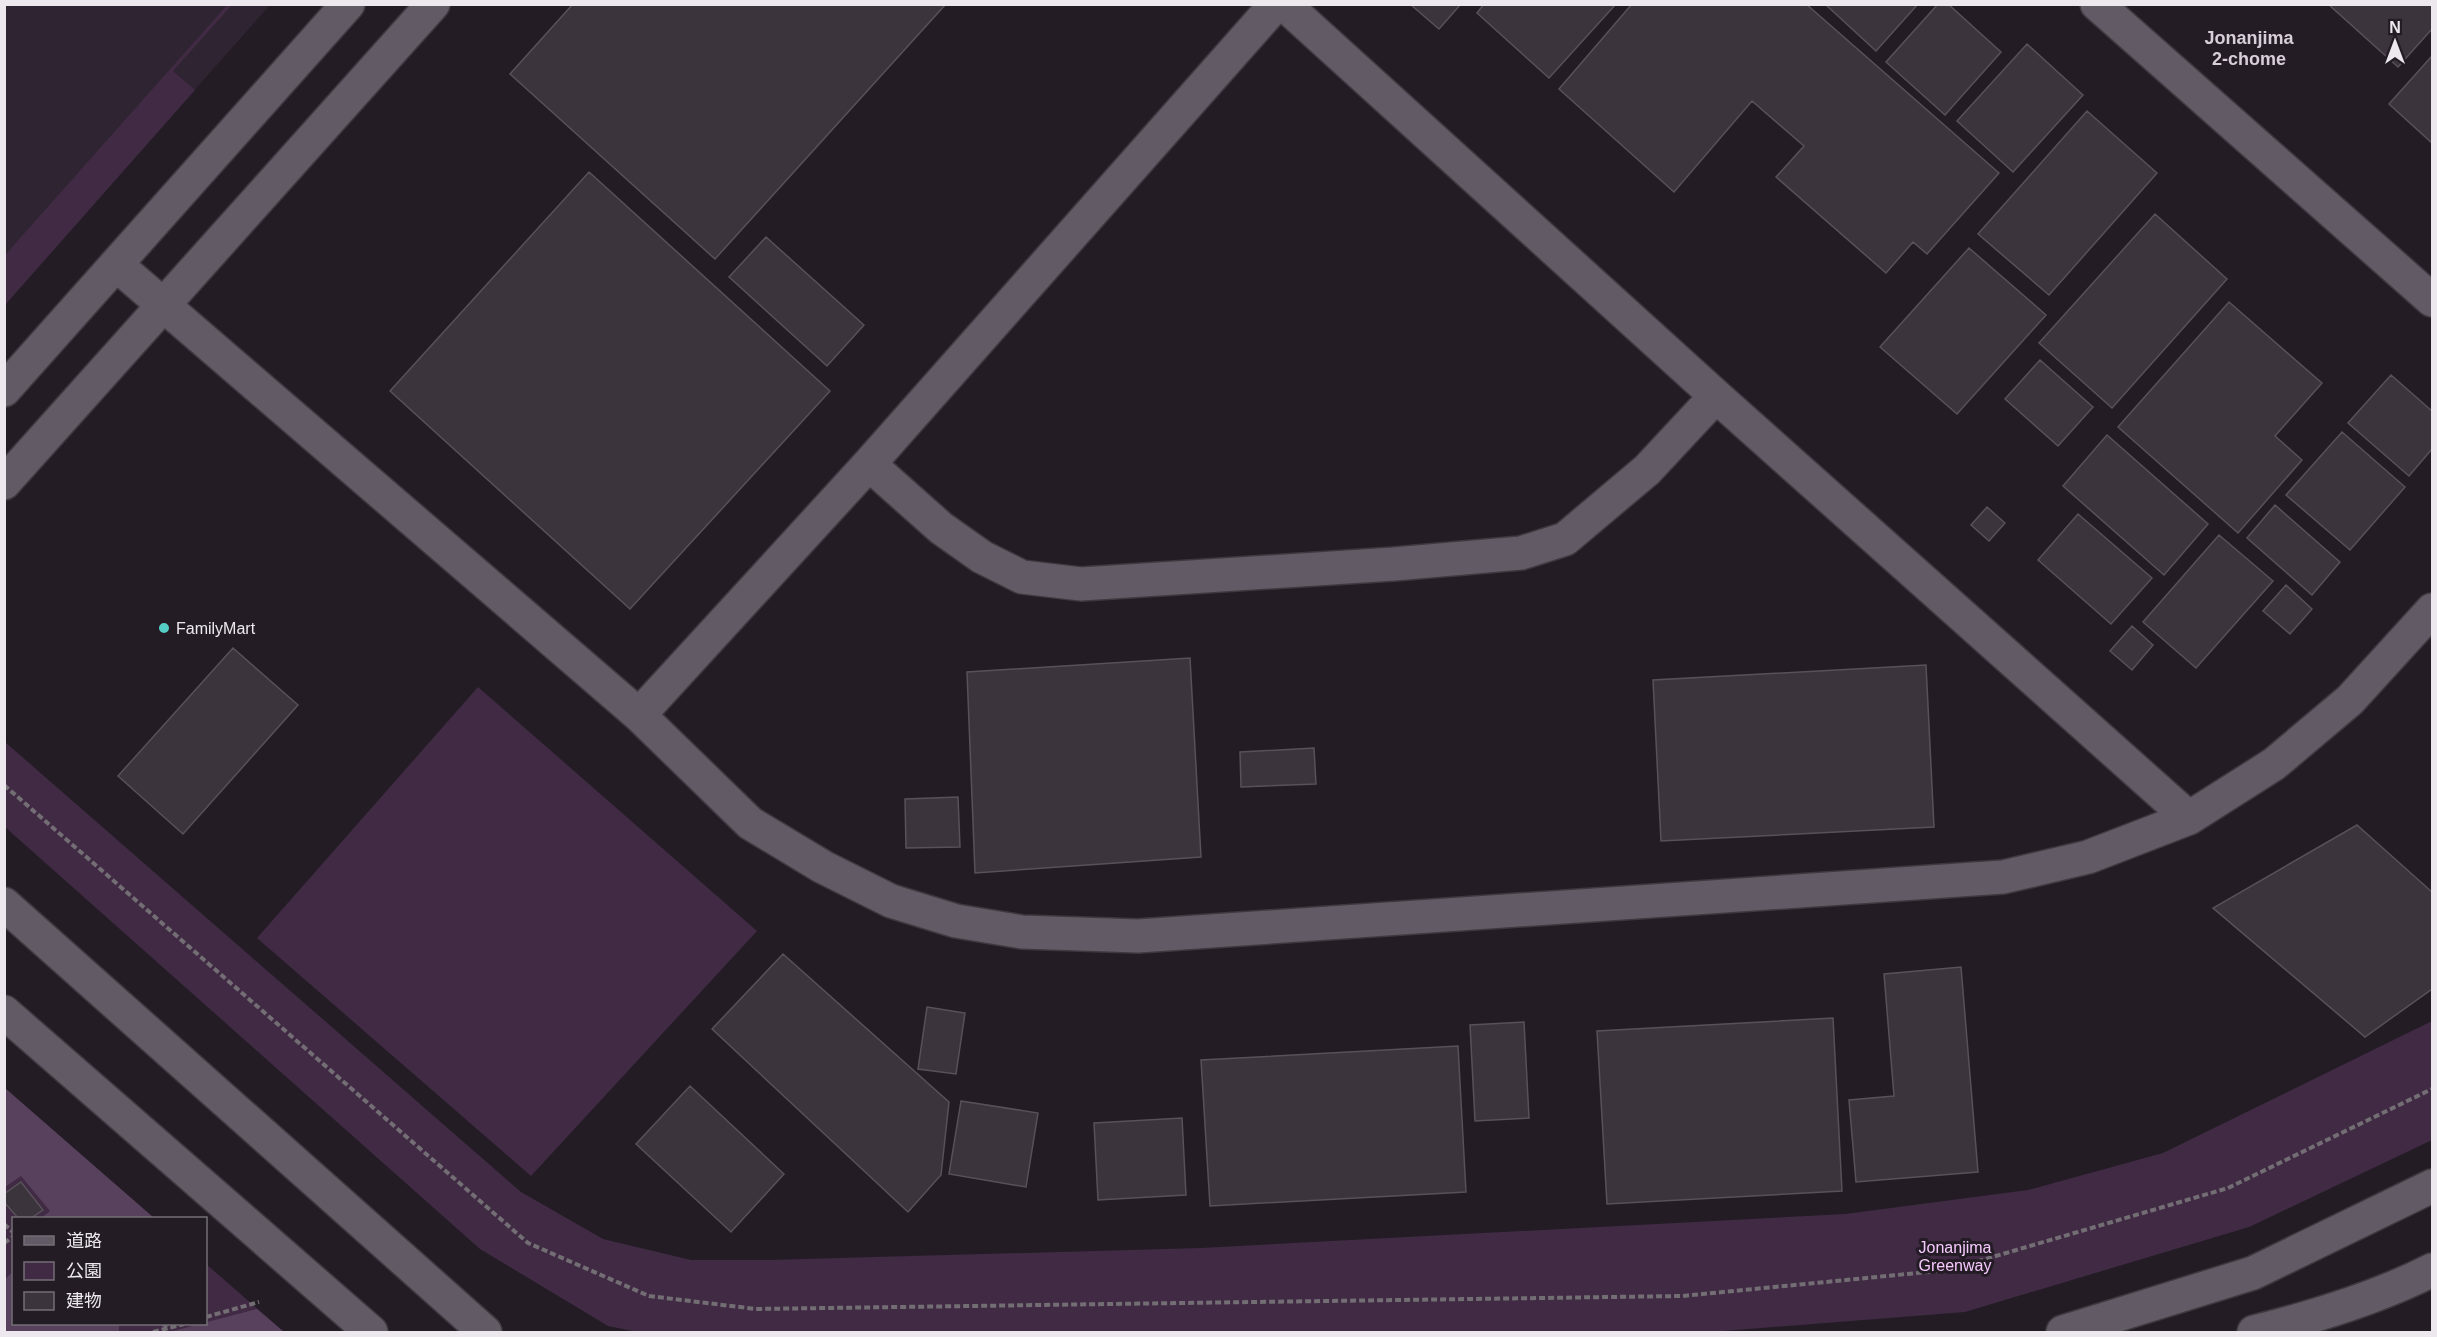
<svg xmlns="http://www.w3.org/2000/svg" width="2437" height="1337" font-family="Helvetica,'Noto Sans JP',sans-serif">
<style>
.built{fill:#2f2431}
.green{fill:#402a44}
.forest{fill:#58415c}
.building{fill:#3c343d;stroke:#59515a;stroke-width:1.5}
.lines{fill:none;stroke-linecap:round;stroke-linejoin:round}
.minor-casing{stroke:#3e383f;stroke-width:36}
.path{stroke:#736d74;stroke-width:4;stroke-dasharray:6 3;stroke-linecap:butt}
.minor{stroke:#625a64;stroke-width:33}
.poi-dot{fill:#55cec6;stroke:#231c25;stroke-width:2}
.labels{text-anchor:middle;stroke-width:6;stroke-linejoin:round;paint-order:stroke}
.poi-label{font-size:16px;fill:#ede8ee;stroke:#231c25;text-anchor:start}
.park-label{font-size:16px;fill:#f5c9fd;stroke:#231c25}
.neighbourhood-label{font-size:18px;font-weight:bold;fill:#d8ced9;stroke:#231c25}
</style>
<rect width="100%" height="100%" fill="#231c25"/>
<path class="built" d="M5 5H270L5 304Z"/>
<path class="green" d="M227 5H232L173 71 195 90 5 305V255Z
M478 687 757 931 531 1176 257 938Z
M5 742 521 1192 603 1239 691 1260H769L1201 1248 1845 1214 2028 1190 2163 1153 2432 1021V1140L2249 1227 1965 1312 1711 1332H637L608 1326 480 1249 5 827Z
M4 1088 154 1218H14V1324H206V1264L284 1332H5Z"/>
<path class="forest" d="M5 1088 154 1218H41L50 1211 21 1176 5 1187Z
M13 1272 14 1324H119V1332H5V1279Z
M257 1309 284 1332H169Z"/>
<path class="building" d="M573 4H946L715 259 510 74Z
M1410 4H1461L1439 29Z
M1484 4H1616L1549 78 1477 13Z
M1632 4H1806L1999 173 1927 254 1913 242 1886 273 1776 177 1804 146 1752 101 1674 192 1559 89Z
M1825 4H1918L1876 51Z
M1938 4H1948L2001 52 1945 115 1886 62Z
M2328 4H2432V29L2398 67Z
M2027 44 2083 95 2013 172 1957 121Z
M2432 56V143L2389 104Z
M2087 111 2157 173 2049 295 1978 234Z
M589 172 830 391 630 609 390 391Z
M2155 214 2227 279 2112 408 2039 343Z
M766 237 864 325 827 366 729 277Z
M1969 248 2046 315 1957 414 1880 347Z
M2229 302 2322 383 2275 436 2302 460 2238 533 2118 427Z
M2040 360 2093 407 2058 446 2005 399Z
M2391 375 2432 411V449L2409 476 2348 423Z
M2342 432 2405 487 2350 550 2286 495Z
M2107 435 2208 524 2164 575 2063 486Z
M2275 505 2340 562 2312 595 2247 538Z
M1987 507 2005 523 1989 541 1971 525Z
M2078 514 2152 578 2111 624 2038 560Z
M2219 535 2273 581 2196 668 2143 622Z
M2286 585 2312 609 2290 634 2263 611Z
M2132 626 2153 645 2132 670 2110 651Z
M233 648 298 705 183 834 118 776Z
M1190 658 1201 857 975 873 967 672Z
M1926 665 1934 827 1661 841 1653 680Z
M1314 748 1316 784 1241 787 1240 752Z
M958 797 960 847 906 848 905 799Z
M2357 825 2432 892V989L2365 1037 2213 908Z
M783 954 949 1102 941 1175 908 1212 712 1029Z
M1961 967 1978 1172 1856 1182 1849 1100 1894 1096 1884 974Z
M927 1007 965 1013 956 1074 918 1069Z
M1833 1018 1842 1191 1607 1204 1597 1031Z
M1524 1022 1529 1118 1475 1121 1470 1025Z
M1458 1046 1466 1192 1210 1206 1201 1060Z
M690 1086 784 1174 731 1232 636 1144Z
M961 1101 1038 1113 1026 1187 949 1174Z
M1182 1118 1186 1195 1098 1200 1094 1123Z
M21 1182 43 1210 31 1218H18L4 1202V1194Z"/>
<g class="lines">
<defs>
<path id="minor" d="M1284 4 1716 396 2189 818
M2097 4 2432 300
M118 266 639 715 750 823 823 867 891 901 956 921 1022 932 1138 936 2003 877 2088 857 2189 818 2274 764 2350 700 2432 610
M4 390 348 4
M869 464 941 528 982 557 1022 577 1081 584 1394 564 1521 553 1565 539 1647 470 1716 396
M4 483 433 4
M639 715 869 464 1276 4
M4 904 485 1332
M4 1012 371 1332
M2063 1332 2253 1273 2432 1186
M2254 1332C2314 1317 2377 1298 2432 1270"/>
</defs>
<use href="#minor" class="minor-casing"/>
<path class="path" d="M4 785 528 1243 649 1296 756 1309 1682 1296 1948 1270 2228 1188 2432 1089
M4 1224 14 1233
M4 1243 14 1236
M206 1317 259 1302
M162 1324 172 1327
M153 1332 184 1324"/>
<use href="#minor" class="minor"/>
</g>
<circle class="poi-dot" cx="164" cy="628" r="6"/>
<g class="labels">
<g class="poi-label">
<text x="176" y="634">FamilyMart</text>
</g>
<g class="park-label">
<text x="1955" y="1253">Jonanjima<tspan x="1955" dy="18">Greenway</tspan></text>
</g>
<g class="neighbourhood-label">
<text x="2249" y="44">Jonanjima<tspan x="2249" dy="21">2-chome</tspan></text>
</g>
</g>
<rect width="2437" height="1337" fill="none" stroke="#ede8ee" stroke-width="12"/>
<rect x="12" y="1217" width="195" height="108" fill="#231c25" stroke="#746e75" stroke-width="1.5"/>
<rect x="24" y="1236" width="30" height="9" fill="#625a64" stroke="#746e75" stroke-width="1.5"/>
<text x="66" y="1247" font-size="18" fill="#ede8ee">道路</text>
<rect x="24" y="1262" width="30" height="18" fill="#402a44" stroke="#746e75" stroke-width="1.5"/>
<text x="66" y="1277" font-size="18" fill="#ede8ee">公園</text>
<rect x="24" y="1292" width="30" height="18" fill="#3c343d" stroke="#746e75" stroke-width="1.5"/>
<text x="66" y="1307" font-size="18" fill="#ede8ee">建物</text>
<g transform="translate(2395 42)" stroke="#231c25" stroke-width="4.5" paint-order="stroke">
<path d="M0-4.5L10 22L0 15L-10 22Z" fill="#ede8ee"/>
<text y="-9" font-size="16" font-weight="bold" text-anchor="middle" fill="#ede8ee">N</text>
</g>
</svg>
